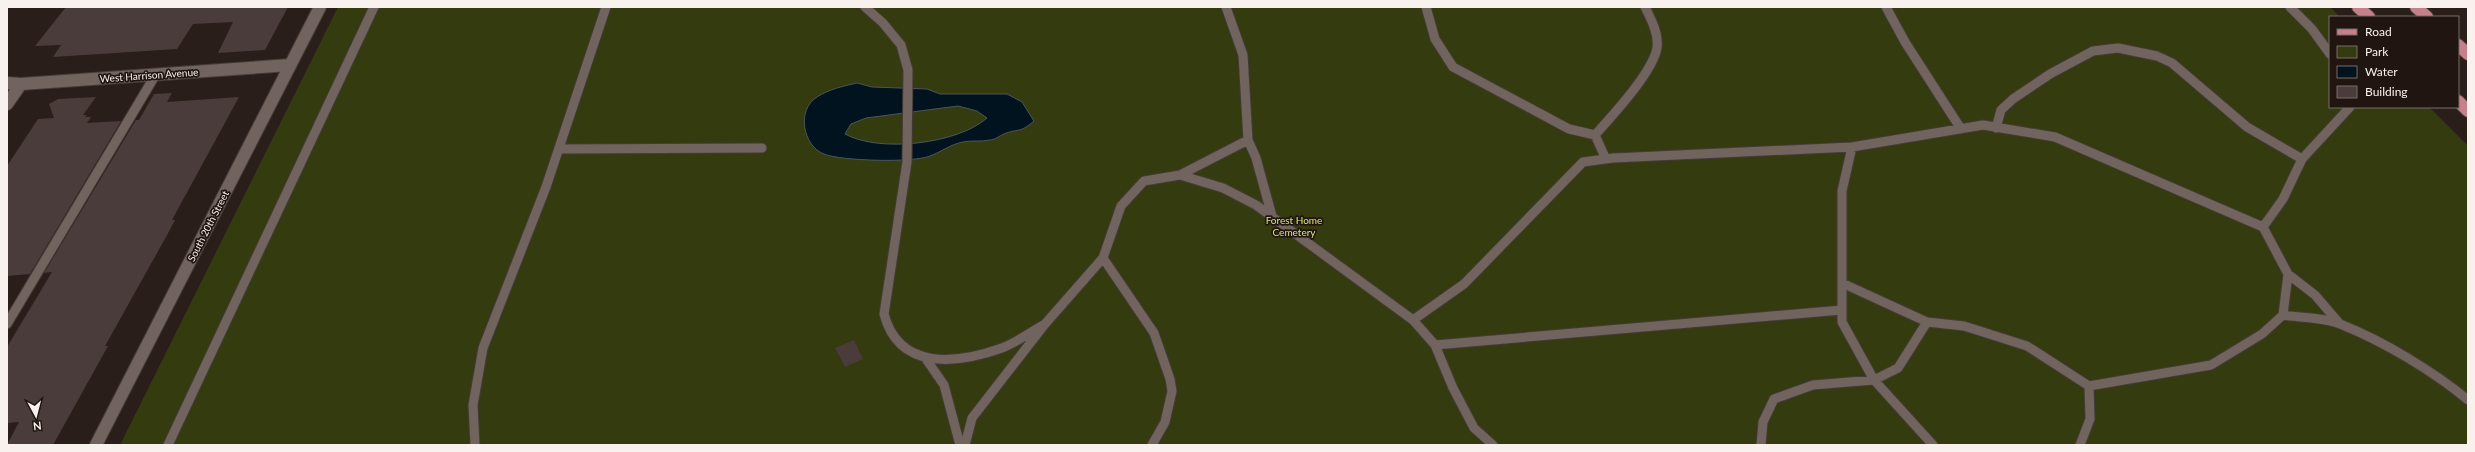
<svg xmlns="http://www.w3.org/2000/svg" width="2475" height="452" font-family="Lato,sans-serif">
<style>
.green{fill:#343b0e}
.water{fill:#00131e;stroke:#4b565c;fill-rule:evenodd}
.building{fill:#4a3c3a}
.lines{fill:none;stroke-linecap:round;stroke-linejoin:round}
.lane-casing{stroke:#453b37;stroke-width:11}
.street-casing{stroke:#453b37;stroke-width:14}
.secondary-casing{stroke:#453b37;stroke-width:14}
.primary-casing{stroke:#453b37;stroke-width:14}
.lane{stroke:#71635d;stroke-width:9}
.street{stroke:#71635d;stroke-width:12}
.secondary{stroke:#71635d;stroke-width:12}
.primary{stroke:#c5808c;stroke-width:12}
.labels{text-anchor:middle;stroke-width:3.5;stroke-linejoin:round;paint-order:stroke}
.street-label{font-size:10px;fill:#f9f1ed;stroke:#201510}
.park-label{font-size:10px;fill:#d3e57b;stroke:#201510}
</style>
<rect width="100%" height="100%" fill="#291e19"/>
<path class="green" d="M338 7H2330L2340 17H2330V107H2429L2468 146V445H120Z"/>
<path class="water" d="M857 83 872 87 927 89 940 94H1007L1022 102 1034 121C1019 134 1018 128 1004 134 999 136 995 140 990 140 981 142 972 140 963 142 951 144 941 152 930 156 913 163 841 161 824 154 803 146 796 110 817 97 829 89 844 86 857 83ZM958 106 977 111 987 118C958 144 879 153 845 134L851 124 866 118Z"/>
<path class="building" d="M66 7H288L265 50 218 53 233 22 193 24 177 49 53 57 61 45 35 46Z
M172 93 167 102 239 97 172 220H175L166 237 105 346H108L53 445H7L19 422 7 423V347L52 272 44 273 136 120H139L154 94Z
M96 97 83 115H87L85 117H91L87 123 121 121 30 274 7 276V166L38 119 54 118 49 104 58 99Z
M854 340 863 359 845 367 835 348Z"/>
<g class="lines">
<defs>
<path id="lane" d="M865 7 883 23 901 45 908 70 907 162 884 314C899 371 957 364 1002 348 1017 342 1031 332 1045 324
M1426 7 1435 39 1453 67 1569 129 1595 135 1605 157
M1886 7 1905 42 1961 129
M2290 7 2312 29 2330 54
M1996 128 2001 110 2013 99 2050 74 2093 51 2118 48 2157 56 2172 63 2247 127 2302 159 2283 199 2263 227
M1595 135C1612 116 1653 72 1657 48 1659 34 1651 19 1645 7
M1248 140 1256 158 1272 216
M559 149 762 148
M2302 159 2350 107
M1180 175 1248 140 1243 55 1226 7
M2288 274 2315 295 2339 323
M1842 283V322L1874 380 1898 368 1927 322 1964 326 2027 346 2089 386
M1927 322 1842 283V191L1852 147 1983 125 2055 137 2263 227 2288 274 2283 315
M7 324 156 74
M1435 345 1842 310
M926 359 944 385 960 445
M168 445 374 7
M475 445 473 405 483 348 546 187 606 7
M965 445 972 418 1045 324 1103 258
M1152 445 1165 422 1172 391 1170 379 1154 333 1103 258 1121 206 1144 181 1180 175 1223 188 1256 205 1413 320
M1493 445 1474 428 1453 388 1435 345 1413 320 1464 284 1583 162 1613 158 1852 147
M1761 445 1763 422 1774 399 1813 385 1874 380 1933 445
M2080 445 2090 419 2089 386 2211 365 2262 334 2283 315C2301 318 2324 317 2340 324 2383 341 2433 371 2468 400"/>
<path id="street" d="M7 83 21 84 290 65
M7 104 21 84"/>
<path id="secondary" d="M96 445 320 7"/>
<path id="primary" d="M2358 7 2369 17
M2416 7 2427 17
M2458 45 2468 54
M2458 101 2468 111"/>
</defs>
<use href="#lane" class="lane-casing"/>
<use href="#street" class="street-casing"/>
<use href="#secondary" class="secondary-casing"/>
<use href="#primary" class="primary-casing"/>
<use href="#lane" class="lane"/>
<use href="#street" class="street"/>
<use href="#secondary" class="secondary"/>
<use href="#primary" class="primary"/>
</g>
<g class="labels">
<g class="street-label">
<text transform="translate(149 75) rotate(-4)" y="4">West Harrison Avenue</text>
<text transform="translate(208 226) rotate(-63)" y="4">South 20th Street</text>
</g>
<g class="park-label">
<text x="1294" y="224">Forest Home<tspan x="1294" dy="12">Cemetery</tspan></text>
</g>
</g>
<rect width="2475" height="452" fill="none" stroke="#f9f1ed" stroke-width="16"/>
<rect x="2329" y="16" width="130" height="92" fill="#201510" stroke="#776d68"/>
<rect x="2337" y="29" width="20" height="6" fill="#c5808c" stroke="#776d68"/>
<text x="2365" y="36" font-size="12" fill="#f9f1ed">Road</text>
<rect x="2337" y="46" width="20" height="12" fill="#343b0e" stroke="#776d68"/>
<text x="2365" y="56" font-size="12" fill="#f9f1ed">Park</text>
<rect x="2337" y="66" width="20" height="12" fill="#00131e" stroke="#776d68"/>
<text x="2365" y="76" font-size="12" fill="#f9f1ed">Water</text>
<rect x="2337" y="86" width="20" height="12" fill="#4a3c3a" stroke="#776d68"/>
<text x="2365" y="96" font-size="12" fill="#f9f1ed">Building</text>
<g transform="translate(36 416) rotate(173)" stroke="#201510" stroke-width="3" paint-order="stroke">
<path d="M0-3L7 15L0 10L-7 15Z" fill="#f9f1ed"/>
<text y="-6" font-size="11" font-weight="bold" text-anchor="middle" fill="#f9f1ed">N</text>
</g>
</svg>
